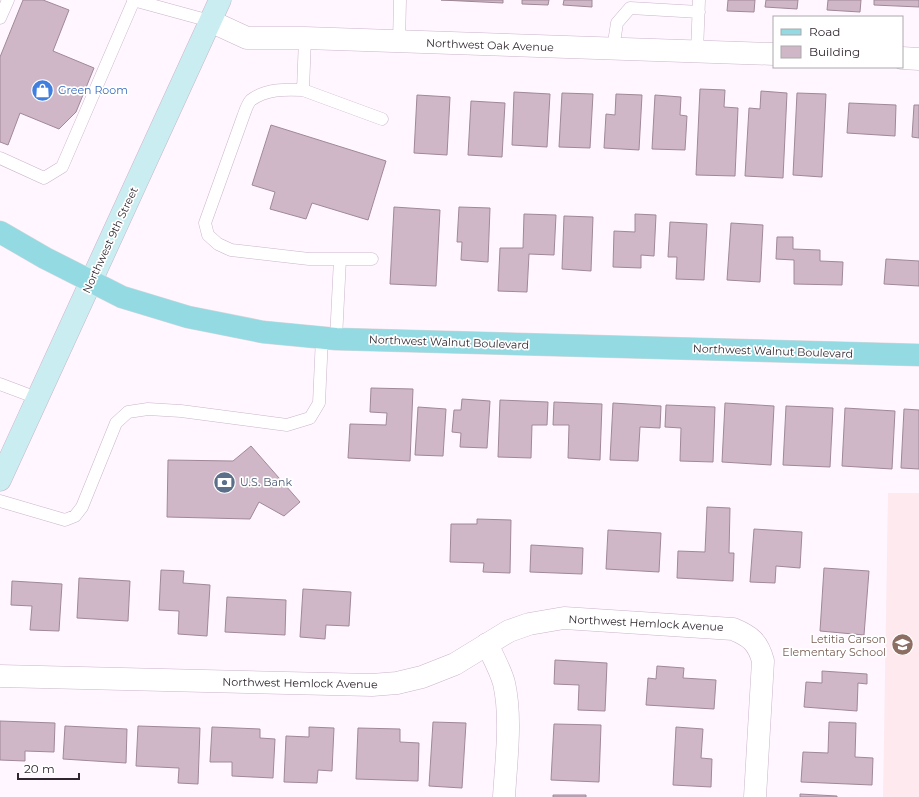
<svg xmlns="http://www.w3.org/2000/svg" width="919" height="797" font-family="Montserrat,sans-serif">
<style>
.education{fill:#fee9ef}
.building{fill:#d0b7c8;stroke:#a08898}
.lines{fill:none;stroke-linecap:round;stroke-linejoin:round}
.lane-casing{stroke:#cab5ca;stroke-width:13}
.street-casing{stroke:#cab5ca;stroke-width:23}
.secondary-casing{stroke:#cab5ca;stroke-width:23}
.primary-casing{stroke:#dad8da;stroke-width:23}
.lane{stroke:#fff;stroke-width:12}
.street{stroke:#fff;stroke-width:22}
.secondary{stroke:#c9edf1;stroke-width:22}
.primary{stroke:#94dae3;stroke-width:22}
.labels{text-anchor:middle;stroke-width:3.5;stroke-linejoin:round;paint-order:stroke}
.street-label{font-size:11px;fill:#2f272f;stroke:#fff}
.shop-label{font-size:11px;fill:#366cbe;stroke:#fff;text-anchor:start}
.service-label{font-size:11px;fill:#4e5e75;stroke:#fff;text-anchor:start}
.education-label{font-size:11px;fill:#785e54;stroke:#fff;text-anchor:end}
</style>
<rect width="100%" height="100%" fill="#fff6ff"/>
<path class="education" d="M888 493H919V797H883Z"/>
<path class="building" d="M23 0H43L69 10 53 51 94 68 76 112 59 129 20 113 8 145 0 142V57Z
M441 0H503V3Z
M522 0H549L548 5 522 4Z
M564 0H592V7L563 5Z
M728 0H755L754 12 727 11Z
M766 0H798L797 9 765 7Z
M828 0H861L860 12 827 10Z
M874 0H919V7L874 5Z
M700 89 725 90 724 107 738 108 735 176 696 175Z
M761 91 787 93 783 178 745 176 749 108 760 109Z
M514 92 550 94 547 147 512 145Z
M562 93 593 94 590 148 559 147Z
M797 93 826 94 822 177 793 175Z
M616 94 642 95 639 150 604 148 606 114 615 115Z
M417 95 450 97 447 155 414 153Z
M655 95 681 97 680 115 687 116 685 150 652 149Z
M471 101 505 103 502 157 468 155Z
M849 103 896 105 895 136 847 133Z
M914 105H919V138L912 137Z
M271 125 386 161 368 220 312 203 306 219 270 209 275 192 252 185Z
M394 207 440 210 436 286 390 284Z
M459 207 490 208 488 262 461 260 462 242H457Z
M524 214 556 215 554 255 529 254 527 292 498 291 500 248H523Z
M635 214 656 215 654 256 641 255V268L613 267 614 231 635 232Z
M564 216 593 217 591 271 562 269Z
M670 222 707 224 704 280 676 279 677 257H668Z
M731 223 763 225 760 282 727 280Z
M777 237H793V249L820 250V261L843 262 842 285 794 284V260L776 259Z
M886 259 919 261V286L884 284Z
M371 388 413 389 410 461 348 458 350 424 386 425 387 413 370 412Z
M462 399 490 401 487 448 460 447 461 433 452 432 454 410H461Z
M500 400 548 402 547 425H532L531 458 498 457Z
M554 402 602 404 600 460 568 458 569 425H553Z
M613 403 661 406 660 428 640 427 638 461 610 460Z
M725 403 774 406 771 465 722 462Z
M666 405 715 407 713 462 680 461 681 428 665 427Z
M786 406 833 408 830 467 783 465Z
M418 407 446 409 443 456 415 455Z
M845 408 895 411 892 469 842 466Z
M904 409 919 410V469L901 468Z
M251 446 300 502 284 516 259 502 250 519 167 517 168 460 233 461Z
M707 507 730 508 729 553H734L733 581 677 578 678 551 705 552Z
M477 519 511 520 510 573 483 572 484 563 450 562 451 524H477Z
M754 529 802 532 800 568 776 566 775 583 750 582Z
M608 530 661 533 659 572 606 569Z
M531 545 583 548 582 574 530 572Z
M824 568 869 571 864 635 820 631Z
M161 570 184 571 183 583 210 585 207 636 178 634 179 611 159 610Z
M79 578 130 581 128 621 77 618Z
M12 581 62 584 59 631 30 630 32 606 11 605Z
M303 589 351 592 349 626 326 625 325 639 300 637Z
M227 597 286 600 285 635 225 632Z
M555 660 607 663 605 711 578 710 579 685 554 684Z
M657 666 684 668 683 678 716 680 714 709 646 705 648 678 656 679Z
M822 671 867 674V684L858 683 857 711 804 707 806 682 822 683Z
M0 721 55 723 54 752 25 751V761L0 760Z
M433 722 466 723 462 788 429 786Z
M829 722 856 723 855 757 873 758 872 785 801 782 803 752 828 753Z
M554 724 601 725 599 782 551 780Z
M65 726 127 729 126 763 63 759Z
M138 726 200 728 198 784 178 783 179 768 136 766Z
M212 727 260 729V738L275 739 273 778 232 776V762H210Z
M309 727 334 728 332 771 318 770 317 783 284 782 286 736 309 737Z
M676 727 703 729 701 758 712 759 711 787 673 785Z
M358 728 400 729V742L419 743 418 781 356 779Z
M800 794 837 796V797H800Z
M553 795H586V797H553Z"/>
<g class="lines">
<defs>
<path id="lane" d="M133 0 210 21
M0 18 8 0
M305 38 303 90C285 89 266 89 251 100 247 104 245 112 243 117L205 223 208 235 218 244 231 250 309 259H372
M399 41 400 0
M613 49 617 23 630 8 699 12
M697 52 699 0
M303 90 382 119
M0 158 44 178 62 167 134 0
M336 339 340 259
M0 384 37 398
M0 501 65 520 75 516 82 507 116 423 128 412 148 409 181 411 287 425 310 418 319 403 322 337"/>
<path id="street" d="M210 21 247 38H305L774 54
M902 58 919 59
M487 644C493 657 500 669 504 683 512 718 506 762 504 797
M0 676 372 685 397 683 422 677 455 664 509 631 529 624 564 618 733 629C750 636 758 642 763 661L755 797"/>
<path id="secondary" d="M0 480 220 0"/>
<path id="primary" d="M0 232 45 258 122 297 188 317 263 332 336 339 919 355"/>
</defs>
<use href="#lane" class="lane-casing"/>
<use href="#street" class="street-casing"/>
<use href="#secondary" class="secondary-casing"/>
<use href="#primary" class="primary-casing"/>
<use href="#lane" class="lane"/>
<use href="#street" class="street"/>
<use href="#secondary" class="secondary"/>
<use href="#primary" class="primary"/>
</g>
<defs>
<symbol id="shop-disc" viewBox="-11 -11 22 22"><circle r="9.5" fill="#3f7fe0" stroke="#fff"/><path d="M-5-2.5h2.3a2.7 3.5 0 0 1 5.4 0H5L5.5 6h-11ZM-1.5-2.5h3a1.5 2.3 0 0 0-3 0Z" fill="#fff"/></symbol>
<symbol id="bank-disc" viewBox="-11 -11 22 22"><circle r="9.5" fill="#5c6f8a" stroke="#fff"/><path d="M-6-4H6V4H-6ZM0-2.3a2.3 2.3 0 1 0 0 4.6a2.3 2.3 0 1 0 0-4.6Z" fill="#fff"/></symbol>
<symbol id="school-disc" viewBox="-11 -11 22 22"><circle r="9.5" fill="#8d6e63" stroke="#fff"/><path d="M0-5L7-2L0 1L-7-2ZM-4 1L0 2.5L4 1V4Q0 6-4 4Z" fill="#fff"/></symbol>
</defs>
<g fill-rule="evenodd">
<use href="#shop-disc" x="30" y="78" width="25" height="25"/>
<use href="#bank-disc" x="212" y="470" width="25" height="25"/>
<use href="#school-disc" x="890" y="632" width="25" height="25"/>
</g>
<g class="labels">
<g class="street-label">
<text transform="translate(490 45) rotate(2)" y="4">Northwest Oak Avenue</text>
<text transform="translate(110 240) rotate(-65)" y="4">Northwest 9th Street</text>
<text transform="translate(449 342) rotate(2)" y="4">Northwest Walnut Boulevard</text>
<text transform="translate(773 351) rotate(2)" y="4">Northwest Walnut Boulevard</text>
<text transform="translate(646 623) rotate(3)" y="4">Northwest Hemlock Avenue</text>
<text transform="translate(300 683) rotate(1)" y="4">Northwest Hemlock Avenue</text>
</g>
<g class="shop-label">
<text x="58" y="94">Green Room</text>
</g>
<g class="service-label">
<text x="240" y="486">U.S. Bank</text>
</g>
<g class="education-label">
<text x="886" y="643">Letitia Carson<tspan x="886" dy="13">Elementary School</tspan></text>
</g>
</g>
<rect x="773" y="16" width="130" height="52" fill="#ffffff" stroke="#aca9ac"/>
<rect x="781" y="29" width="20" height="6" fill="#94dae3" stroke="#aca9ac"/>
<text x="809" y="36" font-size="12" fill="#2f272f">Road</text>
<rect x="781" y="46" width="20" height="12" fill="#d0b7c8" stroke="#aca9ac"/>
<text x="809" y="56" font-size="12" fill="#2f272f">Building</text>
<path d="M18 773v6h61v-6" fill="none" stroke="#2f272f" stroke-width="2"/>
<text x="24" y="773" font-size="12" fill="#2f272f" stroke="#ffffff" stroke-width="3" paint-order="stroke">20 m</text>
</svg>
